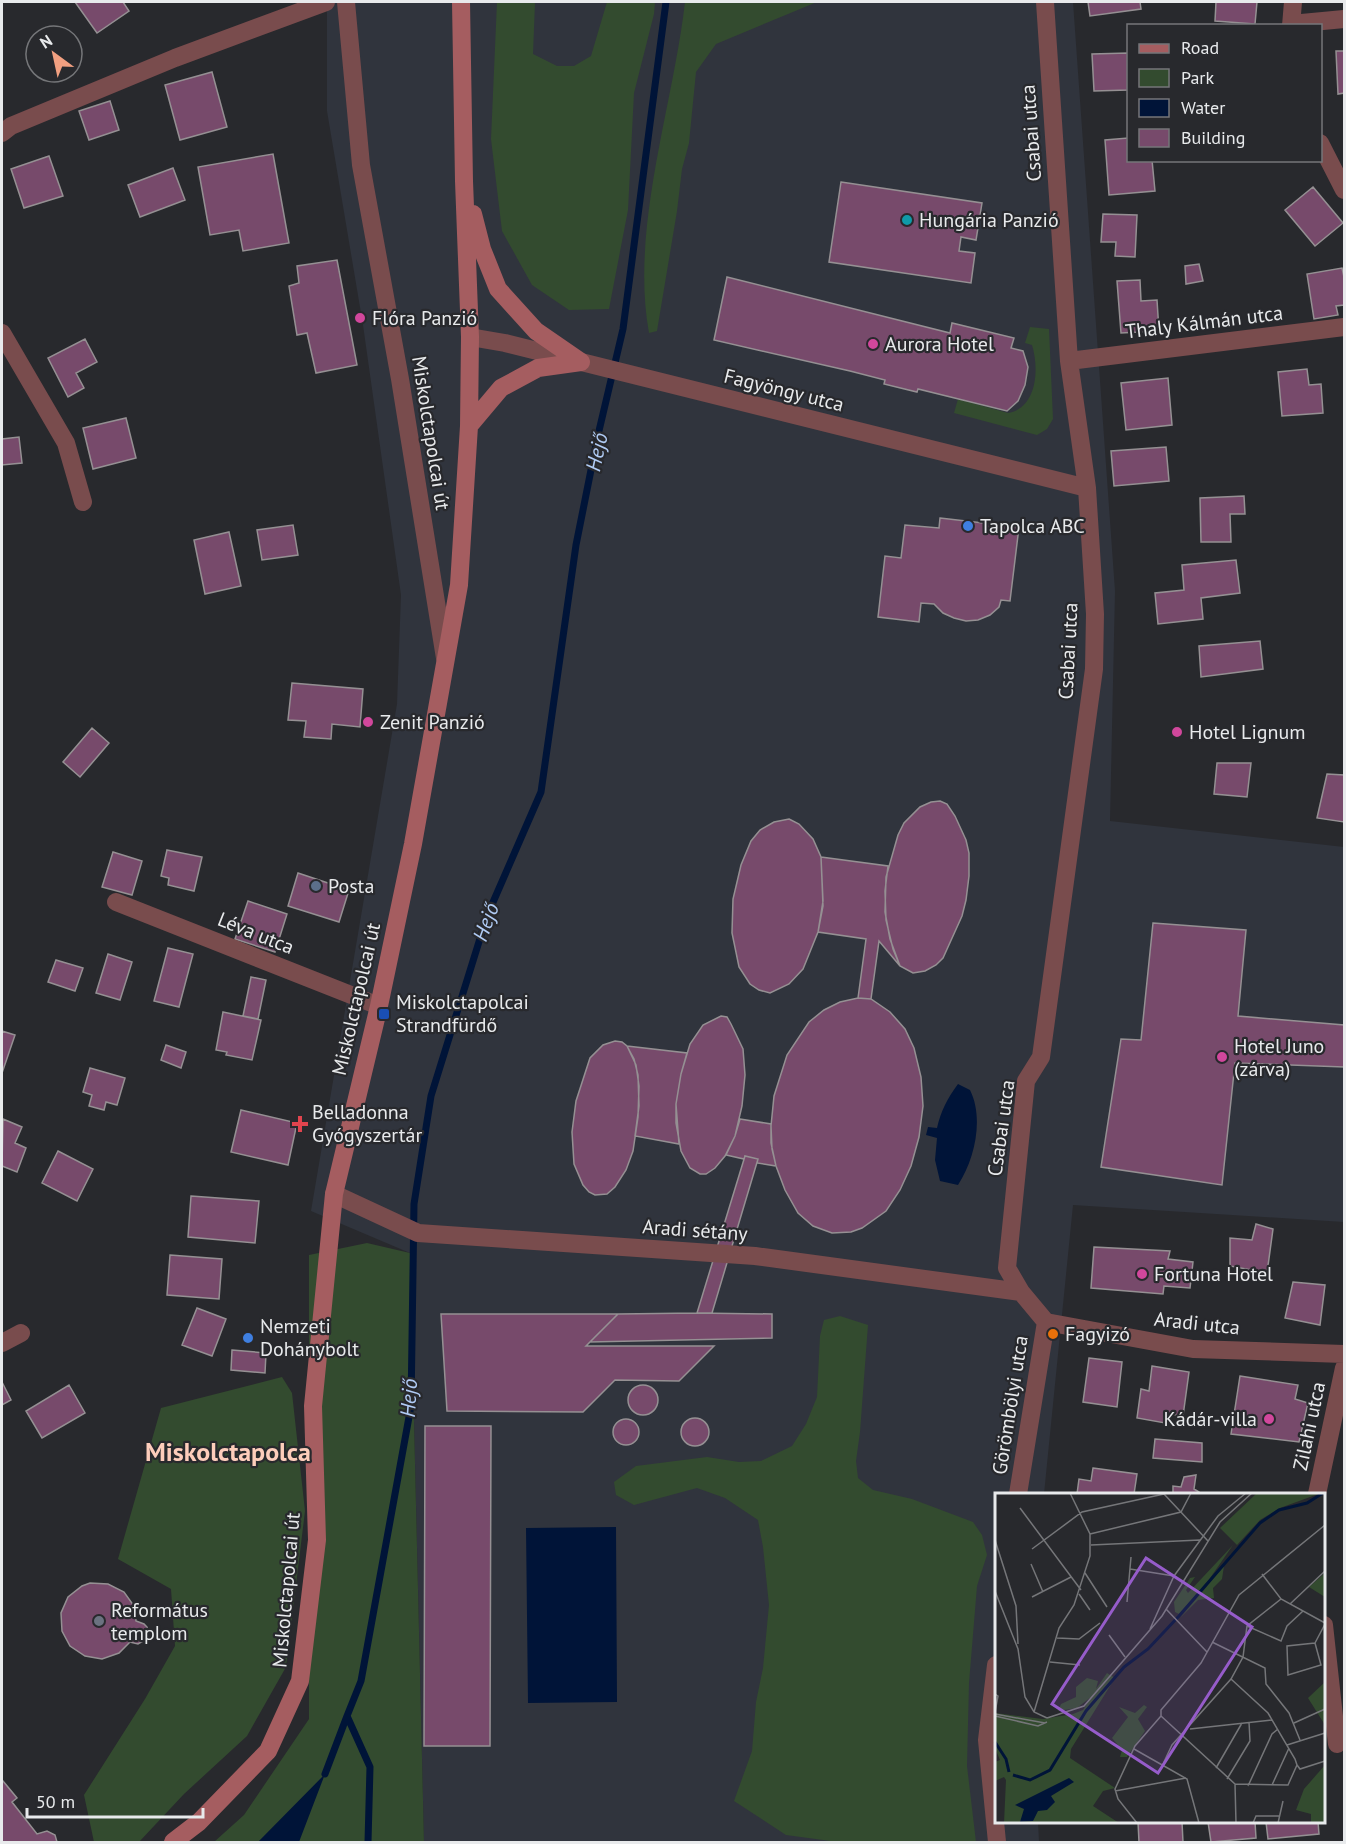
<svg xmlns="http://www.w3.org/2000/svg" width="1346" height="1844" font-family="'PT Sans',sans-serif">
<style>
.built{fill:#30343d}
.green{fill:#334b2f}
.water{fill:#001438}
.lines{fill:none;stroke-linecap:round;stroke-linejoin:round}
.stream{stroke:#001438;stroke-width:7}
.building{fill:#774a6b;stroke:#959093;stroke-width:1.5}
.street{stroke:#794c4d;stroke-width:18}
.secondary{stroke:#a55d60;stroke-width:18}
.culture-dot{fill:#0f9aa8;stroke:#28292d;stroke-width:2}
.hotel-dot{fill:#d1479c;stroke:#28292d;stroke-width:2}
.shop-dot{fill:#3f7fe0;stroke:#28292d;stroke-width:2}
.service-dot{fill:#5c6f8a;stroke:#28292d;stroke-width:2}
.transit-dot{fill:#1a4fb4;stroke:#28292d;stroke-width:2}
.health-dot{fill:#e0444e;stroke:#28292d;stroke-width:2}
.food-dot{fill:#e8710a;stroke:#28292d;stroke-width:2}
.worship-dot{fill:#6b7280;stroke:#28292d;stroke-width:2}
.labels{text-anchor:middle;stroke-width:4.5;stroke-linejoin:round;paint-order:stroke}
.street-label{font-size:20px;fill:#e8eaec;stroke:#28292d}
.poi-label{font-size:20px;fill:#e8eaec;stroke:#28292d;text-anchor:start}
.water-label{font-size:21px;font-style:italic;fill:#b0cbf4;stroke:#28292d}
.district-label{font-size:26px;font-weight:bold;fill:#fdcdbb;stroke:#28292d}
.inset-river{fill:none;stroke:#001438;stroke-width:3}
.inset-road{fill:none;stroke:#757679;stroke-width:1.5}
.view{fill:#965cca;fill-opacity:0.15;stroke:#965cca;stroke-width:3}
.inset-edge{fill:none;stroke:#e8eaec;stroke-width:3}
</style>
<rect width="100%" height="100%" fill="#28292d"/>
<path class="built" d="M327 2H1073L1115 591 1110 821 1344 847V1222L1073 1205 1044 1494H996V1822H1038L1039 1842H424L410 1253 311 1211 397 704 401 595 363 325 327 111Z"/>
<path class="green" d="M497 2H535L533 54 557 66H574L591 56 607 2H655L654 14 634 93 628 210 609 309 569 310 532 285 502 231 491 139Z
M685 2H817L716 44 696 72 689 143 682 169 677 211 657 331 649 333C630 228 673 107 685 2Z
M1030 327 1049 329 1053 419 1047 429 1037 435 954 413 958 399 1008 413C1038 408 1039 367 1032 345L1025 343Z
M367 1243 410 1253 424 1842H214L244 1815 309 1719V1255Z
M840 1316 868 1325 860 1432 856 1461 858 1478 873 1490 912 1499 973 1522 982 1535 987 1555 977 1586 969 1683 967 1766 976 1842H838L786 1835 734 1801 752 1751 756 1702 763 1668 769 1605 763 1547 758 1520 725 1498 697 1488 634 1505 616 1495 614 1482 636 1466 707 1457 739 1462 761 1461 792 1446 806 1424 817 1397 820 1336 824 1320Z
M282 1377 292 1393 305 1511 286 1667 247 1736 184 1794 139 1842H94L84 1795 145 1699 175 1646 171 1589 118 1559 161 1408Z"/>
<path class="water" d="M958 1084 970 1090C984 1118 975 1159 958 1185L940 1181 935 1160 937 1138 926 1135 928 1127 937 1128C941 1111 947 1099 958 1084Z
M616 1527 617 1702 528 1703 526 1528Z
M325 1774 299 1842H258Z"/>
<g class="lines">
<path class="stream" d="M325 1774 347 1716
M368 1842 370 1767 347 1716 361 1681 411 1406 414 1204 431 1096 487 916 541 792 576 545 598 435 623 329 666 2"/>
</g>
<path class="building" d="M75 2H123L129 11 97 33Z
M1088 2H1140L1141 9 1090 16Z
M1216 2H1257L1255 24 1215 21Z
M1336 51H1344V93L1338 94Z
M1128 53V90L1094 91 1092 54Z
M212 72 227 127 180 140 165 85Z
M110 101 119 130 89 140 79 111Z
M1128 138V160H1152L1155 191 1109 195 1105 140Z
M273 154 289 243 243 251 239 230 210 235 198 167Z
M49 156 63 196 24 208 11 169Z
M173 168 185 200 140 217 128 185Z
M841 182 982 203 976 240 961 237 959 251 975 253 971 283 829 262Z
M1313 187 1343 223 1315 246 1285 210Z
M1103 214 1137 215 1135 257 1115 256 1116 242H1101Z
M337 260 357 365 316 373 307 333 297 335 289 286 299 283 297 266Z
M1199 264 1203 281 1186 284 1185 266Z
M1342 268 1344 277V305L1336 306 1338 315 1314 319 1307 274Z
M727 277 950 333 952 323 1014 338 1011 348 1023 351 1028 367 1025 385 1018 401 1007 411 918 389 917 392 884 384 885 380 850 371 714 340Z
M1140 280 1141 301 1157 300 1159 331 1121 333 1117 281Z
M85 339 97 362 76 373 84 388 68 397 48 358Z
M1307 369 1309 385 1321 384 1323 413 1282 416 1278 372Z
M1168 378 1172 425 1126 430 1121 383Z
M126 418 136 458 93 469 83 428Z
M19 437 22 463 2 465V439Z
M1166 447 1169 481 1114 486 1111 451Z
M1244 496 1245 514H1230L1231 542H1201L1200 498Z
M940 518 1019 527 1010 601 1001 600 999 607 990 615 978 620 966 621 954 618 943 613 934 604 921 603 919 622 878 617 885 556 901 558 905 525 939 528Z
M293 525 298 555 262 560 257 530Z
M229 532 241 586 205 594 194 540Z
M1236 560 1240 593 1201 598 1203 619 1158 624 1155 593 1184 590 1182 565Z
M1260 641 1263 669 1201 677 1199 646Z
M292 683 363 689 360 727 332 724 331 739 304 737 306 721 288 720Z
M92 728 109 743 80 777 63 762Z
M1217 763H1251L1247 797 1214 794Z
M1327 774 1344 775V822L1317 818Z
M940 801 947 804 955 816 966 840 969 853V876L966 900 962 916 943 958 936 965 925 971 913 973 900 966 890 939 885 912 886 877 898 835 904 823 920 807 931 802Z
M789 819 799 824 813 839 821 857 823 906 818 932 803 969 789 984 770 993 759 990 750 984 739 967 732 933 733 899 741 865 751 841 760 830 774 822Z
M167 850 202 857 194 891 168 885 169 878 161 876Z
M113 852 142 861 132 895 102 887Z
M821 857 888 866 885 891 886 920 893 949 900 966 879 941 871 999 858 998 866 939 818 932 823 901Z
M298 873 349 890 339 922 288 906Z
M248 901 287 914 275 952 235 939Z
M1153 923 1246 930 1238 1016 1344 1025V1067L1235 1063 1222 1185 1101 1167 1121 1039 1141 1040Z
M168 948 193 954 179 1007 154 1001Z
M108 954 132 962 120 1000 96 993Z
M56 960 83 968 75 991 48 982Z
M251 977 266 980 258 1019 243 1016Z
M858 998 871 999 890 1012 905 1029 914 1048 921 1077 923 1106 919 1137 911 1166 900 1190 886 1211 862 1228 851 1232 832 1233 813 1226 798 1213 785 1190 776 1166 772 1149 771 1126 774 1096 787 1055 809 1022 824 1010 840 1002Z
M223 1012 261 1020 252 1060 226 1055 227 1052 216 1050Z
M721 1016 727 1017 731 1024 743 1049 745 1075 742 1106 735 1136 725 1156 715 1168 706 1174H700L690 1168 681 1151 676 1123V1104L681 1074 690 1044 703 1025Z
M2 1031 15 1035 2 1073Z
M615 1041 622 1042 627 1046 636 1065 639 1086 638 1117 633 1151 626 1170 615 1187 607 1194 595 1195 589 1192 583 1185 574 1164 572 1132 576 1101 590 1058 603 1045Z
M166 1045 186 1052 181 1068 161 1060Z
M627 1046 687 1053 681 1074 676 1104 679 1144 635 1136 639 1106 638 1075 634 1059Z
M90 1068 125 1078 117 1105 106 1102 104 1110 89 1106 92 1095 83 1092Z
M241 1110 297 1123 288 1165 231 1152Z
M3 1119 22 1127 15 1143 26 1148 17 1172 2 1166Z
M740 1119 771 1124V1143L776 1166 757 1163 758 1159 745 1156 744 1159 726 1155 735 1136Z
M58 1151 93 1169 77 1201 42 1183Z
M745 1156 758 1159 712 1313H697Z
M191 1196 259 1201 255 1243 188 1237Z
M1256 1224 1273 1229 1267 1273 1230 1266V1238L1252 1240Z
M1094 1247 1170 1251 1168 1259 1193 1262 1190 1288 1164 1286 1163 1294 1091 1288Z
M170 1255 222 1259 219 1299 167 1295Z
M1293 1282 1325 1285 1320 1325 1285 1318Z
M197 1308 226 1319 212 1356 182 1345Z
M697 1313 772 1314V1338L590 1342 618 1314Z
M441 1314H618L586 1346H714L679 1381 615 1380 583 1412 447 1411Z
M232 1350 266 1353 265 1373 231 1370Z
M1089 1358 1122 1362 1117 1407 1083 1402Z
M1152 1366 1189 1372 1183 1416 1167 1414 1165 1423 1137 1418 1141 1389 1149 1391Z
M1240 1376 1298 1385 1295 1399 1308 1403 1299 1442 1231 1434Z
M2 1382 11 1400 2 1405Z
M69 1385 85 1413 42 1438 26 1411Z
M628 1400a15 15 0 1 1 30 0a15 15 0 1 1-30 0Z
M681 1432a14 14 0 1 1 28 0a14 14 0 1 1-28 0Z
M613 1432a13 13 0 1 1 26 0a13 13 0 1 1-26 0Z
M425 1426H491L490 1746H424Z
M1155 1439 1202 1443V1462L1153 1458Z
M1093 1468 1137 1474 1134 1494H1077L1079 1479 1091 1481Z
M1196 1475 1194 1489 1199 1492V1494L1173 1493V1486L1181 1487 1184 1477Z
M90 1583 108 1584 124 1592 134 1606 136 1621 144 1624 147 1627 148 1632 145 1640 138 1644 130 1642 119 1653 102 1659 85 1656 70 1646 62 1631 61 1613 68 1597 82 1586Z
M3 1781 17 1798 12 1802 37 1834 47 1831 55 1835 57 1842H2V1782Z
M1138 1822H1182L1183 1842H1139Z
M1208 1822H1255L1256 1838 1211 1842Z
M1266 1822H1318L1319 1834 1268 1839Z"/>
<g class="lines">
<path class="street" d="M346 2 361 165 400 379 445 658
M1045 2 1069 361 1087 488 1095 614 1094 669 1041 1057 1026 1081 1007 1268 1021 1292 1046 1322
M1291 24 1344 19
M1291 26 1293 2
M2 133 11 126 175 58 326 2
M1320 143 1344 190
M2 333 66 443 83 502
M470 337 505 343 1087 488
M1069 361 1344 327
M116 902 379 1006
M334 1194 418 1233 755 1256 1021 1292
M1046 1322 1193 1349 1344 1354
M2 1343 21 1333
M1018 1494 1046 1322
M1317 1494 1344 1368
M1324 1625 1337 1744
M996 1665 987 1740 997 1842"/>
<path class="secondary" d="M473 214 482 249 498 289 536 331 581 362
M469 426 501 388 538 368 581 362
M173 1842 199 1822 268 1751 300 1681 317 1540 313 1406 334 1194 379 1006 413 844 459 585 469 426 470 337 464 181 461 2"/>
</g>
<circle class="culture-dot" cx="907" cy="220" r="6"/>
<g class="hotel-dot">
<circle cx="360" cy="318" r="6"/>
<circle cx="873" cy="344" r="6"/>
<circle cx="368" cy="722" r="6"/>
<circle cx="1177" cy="732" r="6"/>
<circle cx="1222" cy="1057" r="6"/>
<circle cx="1142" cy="1274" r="6"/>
<circle cx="1269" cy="1419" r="6"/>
</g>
<g class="shop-dot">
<circle cx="968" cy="526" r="6"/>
<circle cx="248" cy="1338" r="6"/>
</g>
<circle class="service-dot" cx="316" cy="886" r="6"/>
<rect class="transit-dot" x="378" y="1008" width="12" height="12" rx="3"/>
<path class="health-dot" d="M297 1115h6v6h6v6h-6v6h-6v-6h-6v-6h6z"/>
<circle class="food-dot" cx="1053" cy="1334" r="6"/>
<circle class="worship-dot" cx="99" cy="1621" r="6"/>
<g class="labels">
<g class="street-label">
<text transform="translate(1031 133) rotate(-94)" y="7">Csabai utca</text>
<text transform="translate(1204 322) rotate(-7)" y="7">Thaly Kálmán utca</text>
<text transform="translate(784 390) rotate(14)" y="7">Fagyöngy utca</text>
<text transform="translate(431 433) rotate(81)" y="7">Miskolctapolcai út</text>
<text transform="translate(1068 651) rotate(-87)" y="7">Csabai utca</text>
<text transform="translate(256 933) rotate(22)" y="7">Léva utca</text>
<text transform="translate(356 999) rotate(-77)" y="7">Miskolctapolcai út</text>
<text transform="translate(1001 1128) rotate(-82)" y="7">Csabai utca</text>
<text transform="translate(695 1230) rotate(4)" y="7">Aradi sétány</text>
<text transform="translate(1197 1323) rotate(6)" y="7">Aradi utca</text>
<text transform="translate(1010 1405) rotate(-81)" y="7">Görömbölyi utca</text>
<text transform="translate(1309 1426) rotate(-78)" y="7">Zilahi utca</text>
<text transform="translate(286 1590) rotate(-85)" y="7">Miskolctapolcai út</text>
</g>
<g class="poi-label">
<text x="919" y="227">Hungária Panzió</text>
<text x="372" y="325">Flóra Panzió</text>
<text x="885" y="351">Aurora Hotel</text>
<text x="980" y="533">Tapolca ABC</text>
<text x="380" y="729">Zenit Panzió</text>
<text x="1189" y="739">Hotel Lignum</text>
<text x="328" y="893">Posta</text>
<text x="396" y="1009">Miskolctapolcai<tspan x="396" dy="23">Strandfürdő</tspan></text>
<text x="1234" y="1053">Hotel Juno<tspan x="1234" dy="23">(zárva)</tspan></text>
<text x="312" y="1119">Belladonna<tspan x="312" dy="23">Gyógyszertár</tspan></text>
<text x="1154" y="1281">Fortuna Hotel</text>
<text x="260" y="1333">Nemzeti<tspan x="260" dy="23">Dohánybolt</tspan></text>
<text x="1065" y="1341">Fagyizó</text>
<text x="1257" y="1426" text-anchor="end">Kádár-villa</text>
<text x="111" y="1617">Református<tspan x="111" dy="23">templom</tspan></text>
</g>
<g class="water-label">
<text transform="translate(597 452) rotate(-78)" y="7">Hejő</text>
<text transform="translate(486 922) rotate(-70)" y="7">Hejő</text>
<text transform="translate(409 1398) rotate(-86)" y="7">Hejő</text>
</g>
<g class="district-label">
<text x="228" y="1461">Miskolctapolca</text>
</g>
</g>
<g transform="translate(995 1493)">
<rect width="330" height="330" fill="#28292d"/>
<path d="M262 0H326L285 15 265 27 242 52 225 35ZM238 52 213 88 184 121 180 119 179 109 195 85 200 84 191 97 193 100ZM229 73 227 86 218 95 219 105 203 107 185 125ZM330 80V104L314 94ZM112 180 120 185 76 256 75 265 120 295 108 298 98 313 124 330H9L11 287 9 284 0 288V269L5 267 0 255V220L48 226 78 221 88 217 96 204 82 215 63 218 66 211 81 204V194L92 185 103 188 101 196ZM330 189V232L313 205ZM149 212 152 214 143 226 150 238 132 264H125L127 257 117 245 133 224 124 214 140 220ZM330 272V330H316V321L301 317 309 296Z" fill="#334b2f"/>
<path d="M74 285 79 289 56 303 60 309 52 317 43 318 38 328 25 329 29 316 20 312Z" fill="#001438"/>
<path class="inset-river" d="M0 249 11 266 14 279M18 282 35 287 55 277 91 218 129 174 153 156 184 123 265 30 284 17 312 10 328 0"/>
<path class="inset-road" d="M169 1 213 48M25 15 86 97M95 41 186 19 196 0M0 47 21 113 23 151M96 52 205 47M37 56 87 19 169 1M36 71 48 99M135 76 179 83M90 80 112 114M267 81 286 106 330 130M0 98 23 156 30 204 39 219 52 225M84 101 95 117M37 104 76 84M132 109 136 64M295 111 330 78M171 116 212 159M252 133 286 148 292 133 308 118M155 136 179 83 223 23 251 0M114 142 130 164M62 145 84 146 105 130M217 149 270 175 271 191 294 220 305 247M320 150 292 153 293 182 326 172 320 150 330 131M55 169 85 172M0 201 3 203 0 219M39 219 64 135 79 112 95 63V41L75 0M0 221 50 230M0 223 43 233 52 229M166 223 240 291 293 292 302 272 300 266 273 220 236 186M166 223V217L206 170 244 102 330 32M52 225 89 213 167 123 225 29 257 0M299 230 330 216M195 236 277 227M292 252 330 240M139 256 192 286 204 330M168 271 177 252 236 186 248 164 252 133 286 106M302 272 305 276 330 268M221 275 247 230M232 286 255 248 254 229M240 291 241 330M277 292 294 255M253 293 277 241 283 236M120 298 191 285M142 330 123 306 120 296 140 253 166 223M258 330 261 323H284M283 330 288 308"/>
<path class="view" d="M151 65 257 134 163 280 57 211Z"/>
<rect width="330" height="330" class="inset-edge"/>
</g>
<rect width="1346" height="1844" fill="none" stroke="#e8eaec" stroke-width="6"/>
<rect x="1127" y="24" width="195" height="138" fill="#28292d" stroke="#757679" stroke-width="1.5"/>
<rect x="1139" y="44" width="30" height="9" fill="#a55d60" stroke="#757679" stroke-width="1.5"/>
<text x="1181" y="54" font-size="18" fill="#e8eaec">Road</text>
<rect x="1139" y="69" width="30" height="18" fill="#334b2f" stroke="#757679" stroke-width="1.5"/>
<text x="1181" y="84" font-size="18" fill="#e8eaec">Park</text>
<rect x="1139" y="99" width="30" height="18" fill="#001438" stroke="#757679" stroke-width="1.5"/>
<text x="1181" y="114" font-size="18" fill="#e8eaec">Water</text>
<rect x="1139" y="129" width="30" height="18" fill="#774a6b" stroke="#757679" stroke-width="1.5"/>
<text x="1181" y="144" font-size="18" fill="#e8eaec">Building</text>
<g transform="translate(54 54) rotate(327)"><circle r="28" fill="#28292d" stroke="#757679" stroke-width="1.5"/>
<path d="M0-4.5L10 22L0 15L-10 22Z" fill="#f2a081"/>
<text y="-9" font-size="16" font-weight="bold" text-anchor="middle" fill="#e8eaec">N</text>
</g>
<path d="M27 1808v9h176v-9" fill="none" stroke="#e8eaec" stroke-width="3"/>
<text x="36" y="1808" font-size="18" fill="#e8eaec" stroke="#28292d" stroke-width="4.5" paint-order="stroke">50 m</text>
</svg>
